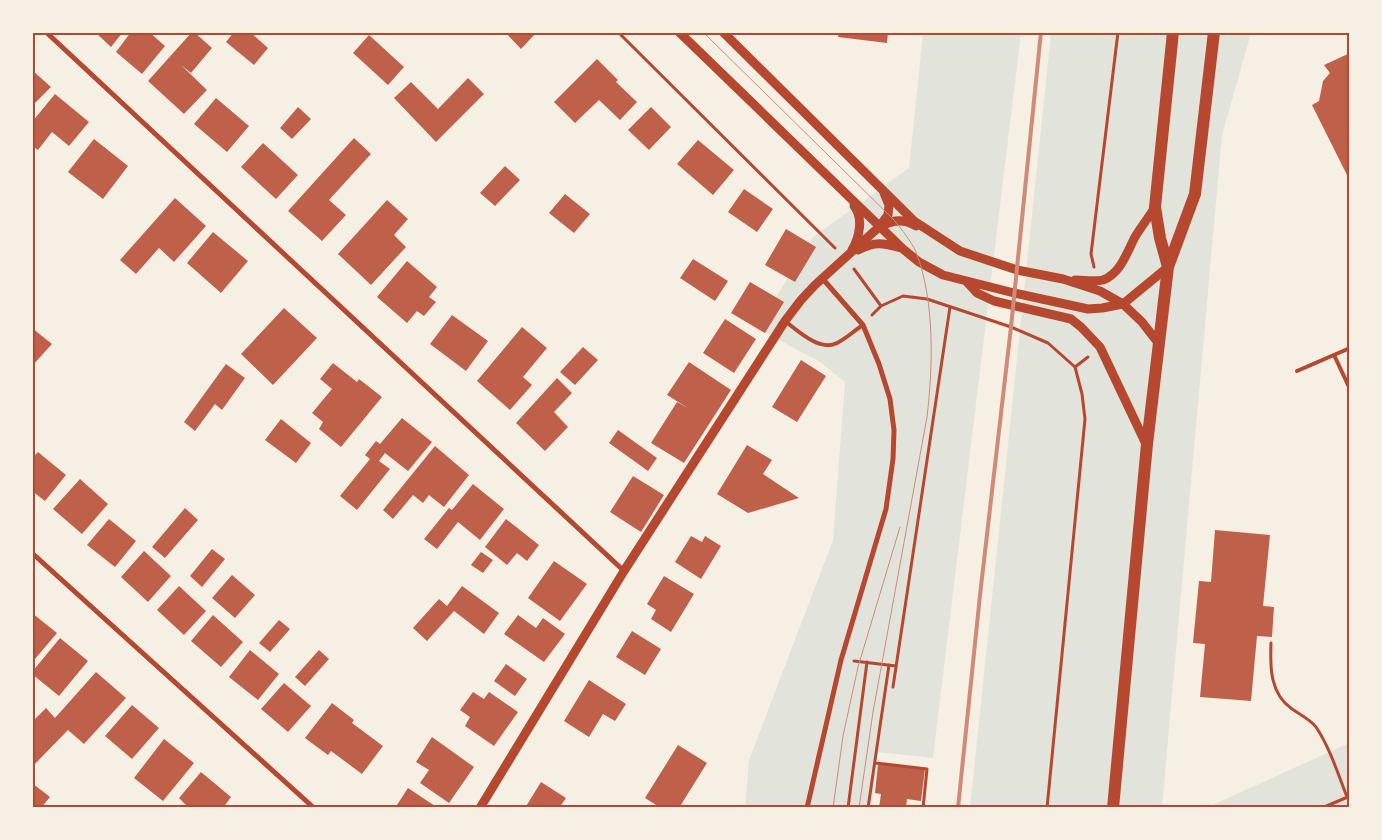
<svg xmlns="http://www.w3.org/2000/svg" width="1382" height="840" font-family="'Sofia Sans Condensed',sans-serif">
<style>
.green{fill:#e2e4dc}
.building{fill:#bf614a}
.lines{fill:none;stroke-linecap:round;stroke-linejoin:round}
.path{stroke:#b5482f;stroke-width:3}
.service{stroke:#b5482f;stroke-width:4}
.minor{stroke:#b5482f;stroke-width:5}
.tertiary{stroke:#b5482f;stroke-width:9}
.primary{stroke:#b5482f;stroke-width:12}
.tram{stroke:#cf8b77;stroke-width:1}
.rail{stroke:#cf8b77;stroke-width:4}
.neatline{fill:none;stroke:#b5482f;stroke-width:2}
</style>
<rect width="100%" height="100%" fill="#f6efe4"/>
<path class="green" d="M923 33H1021L933 758 878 752 871 807 745 808 749 760 833 540 845 382 820 362 757 328 813 237 909 168Z
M1051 33H1251L1222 135 1162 807 970 808Z
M1349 743V807H1208Z"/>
<path class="building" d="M95 32H123L111 47Z
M131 32H149L165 46 142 74 116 52Z
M192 32H194L212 48 191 73 181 65 207 90 184 114 148 81Z
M234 32H250L268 48 254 65 226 42Z
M505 32H537L521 49Z
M839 32H888L887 43 838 37Z
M369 35 404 67 388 85 353 53Z
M1350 53V181L1312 105 1319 101 1323 81 1330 73 1324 65Z
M597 59 618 80 616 82 637 102 620 120 599 100 575 123 554 102Z
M32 70 51 87 32 106Z
M468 78 484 94 436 142 394 98 411 82 438 109Z
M55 94 89 122 69 146 52 132 38 150 32 146V122Z
M216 98 249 126 227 152 194 124Z
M298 107 311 119 292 139 280 128Z
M651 107 671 127 649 150 628 130Z
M354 138 371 154 329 200 346 215 322 241 288 211Z
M94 139 128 166 103 199 68 172Z
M698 140 734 170 713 195 677 164Z
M263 143 298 175 276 199 241 167Z
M505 166 520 180 495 206 480 193Z
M744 189 773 209 757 232 728 212Z
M565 194 590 214 574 233 549 213Z
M175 198 206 226 174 262 159 248 136 274 120 260Z
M387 200 408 219 394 235 406 247 371 285 338 254Z
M786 229 816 247 795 282 765 265Z
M213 232 248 261 221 293 187 263Z
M693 259 728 281 715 301 680 278Z
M407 261 437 287 429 297 436 302 424 316 417 311 407 323 377 297Z
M750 282 784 302 765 333 731 313Z
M284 308 317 338 273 385 241 354Z
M452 315 488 341 466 371 430 344Z
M725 319 756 339 734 373 703 353Z
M522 327 547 348 523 377 532 385 510 410 477 381Z
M32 328 52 344 32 366Z
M583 347 598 360 575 385 560 372Z
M801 360 826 376 797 422 772 407Z
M689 362 731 390 684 463 651 443 677 402 688 408 667 395Z
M333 363 357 382 359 379 382 397 341 447 319 429 323 422 312 413 332 389 320 379Z
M226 364 245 378 222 410 215 404 195 431 184 422Z
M557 378 572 393 554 412 568 427 545 451 516 423Z
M402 418 432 442 408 471 385 453 379 461 390 469 357 510 340 496 370 459 365 455 376 441 380 444Z
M281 419 311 443 296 463 265 440Z
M618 430 657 458 648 471 609 443Z
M747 445 772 460 763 474 799 498 748 513 717 494Z
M435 446 469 475 444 507 429 495 423 503 413 495 393 519 383 510Z
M38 452 66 475 45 501 32 491V458Z
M633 476 664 495 641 532 610 512Z
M80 479 108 504 82 534 53 509Z
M473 484 504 509 480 540 458 522 437 549 424 539 449 508 452 510Z
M185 508 198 520 165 558 152 547Z
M109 519 136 541 115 567 87 545Z
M506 519 539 545 527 561 517 553 507 565 485 547Z
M1215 530 1270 535 1263 606 1274 607 1272 637 1257 636 1251 701 1200 697 1205 644 1193 643 1199 581 1211 582Z
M691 536 702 542 705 536 721 546 701 579 675 562Z
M212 549 225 559 202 587 190 576Z
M144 551 171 576 148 602 121 577Z
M481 552 493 560 483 573 471 565Z
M554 561 587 584 560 621 528 598Z
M232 575 255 595 235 618 212 598Z
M664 576 694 594 671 632 651 619 656 610 647 604Z
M179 586 206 611 184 635 157 610Z
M462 586 499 613 484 634 454 611 427 641 413 628 439 599 447 606Z
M32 613 57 633 35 659 32 658Z
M213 615 243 642 221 667 191 641Z
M518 615 536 628 543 618 565 634 544 662 504 634Z
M279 620 290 629 270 652 259 643Z
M632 631 661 649 645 675 616 657Z
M60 638 88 661 59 696 32 674V672Z
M250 650 279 674 258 700 229 677Z
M319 650 329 659 305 686 295 677Z
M506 664 527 679 515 696 494 681Z
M96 672 126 698 84 744 68 730 32 767V722L46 708 55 718Z
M589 680 626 704 615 721 603 714 589 737 564 721Z
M284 683 311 706 288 732 261 709Z
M473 692 484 699 489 692 518 712 494 746 465 726 470 717 460 710Z
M332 703 354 720 352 723 383 746 362 774 331 751 328 755 305 738Z
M132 705 159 728 132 759 105 736Z
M432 737 474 767 449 803 420 783 429 770 416 762Z
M164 739 194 763 163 801 134 778Z
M678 745 707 763 679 808H661L645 798Z
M878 764 925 769 921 801 907 799 906 808H879L881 794 875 793Z
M201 772 231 797 223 808H189L179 798Z
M541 782 566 798 559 808H525Z
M32 783 50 797 41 808H32Z
M408 788 438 808H395Z"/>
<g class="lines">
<path class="path" d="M618 32 835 248
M1094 267 1091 254 1118 32
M854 269 881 306 903 296 927 299 1011 327 1048 343 1075 367 1082 394 1085 419 1047 808
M872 315 881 306
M1075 367 1088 357
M1271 643C1270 667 1270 694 1292 709 1299 714 1311 720 1316 727 1330 748 1338 774 1347 797
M854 661 896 666
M893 687 950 307
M876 763 927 769 923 808
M848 808 867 662
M868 808 889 665
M1322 808 1350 796"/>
<path class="service" d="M785 321C798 331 820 352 837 343 847 338 855 330 863 325
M1334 355 1350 389
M1297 371 1350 348"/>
<path class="minor" d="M46 32 624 571
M32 553 314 808
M807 808 841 660 886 509 893 459 894 430 890 399 879 364 863 325 822 278"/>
<path class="tertiary" d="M679 32 903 249 919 262 943 275 1014 293 1088 309 1102 308 1123 304 1168 267
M723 32 914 221 960 251 1017 270 1063 279 1100 291 1123 304 1142 322 1159 344
M882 226C894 219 905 219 916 226
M852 250C859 238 864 218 854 206
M858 250C875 241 883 243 901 248
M1075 280C1084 280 1095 282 1103 280 1121 273 1127 252 1135 237 1141 227 1149 217 1155 207
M966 281 977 293 994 301 1071 319 1081 327 1100 347 1146 444
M480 808 624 571 785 321 801 300 815 285 879 227 888 215 889 205 884 193"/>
<path class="primary" d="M1168 267 1160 238 1155 207 1173 32
M1113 808 1147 444 1168 267 1195 194 1214 32"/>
<path class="tram" d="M703 32 894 220C902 230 911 241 916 252 935 301 933 366 927 417L873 712 859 808
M833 808 843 736 858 667 900 527"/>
<path class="rail" d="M958 808 980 595 1011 327 1041 32"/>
</g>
<rect width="1382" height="840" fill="none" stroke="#f6efe4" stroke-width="68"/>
<rect x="34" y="34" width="1314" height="772" class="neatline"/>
</svg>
